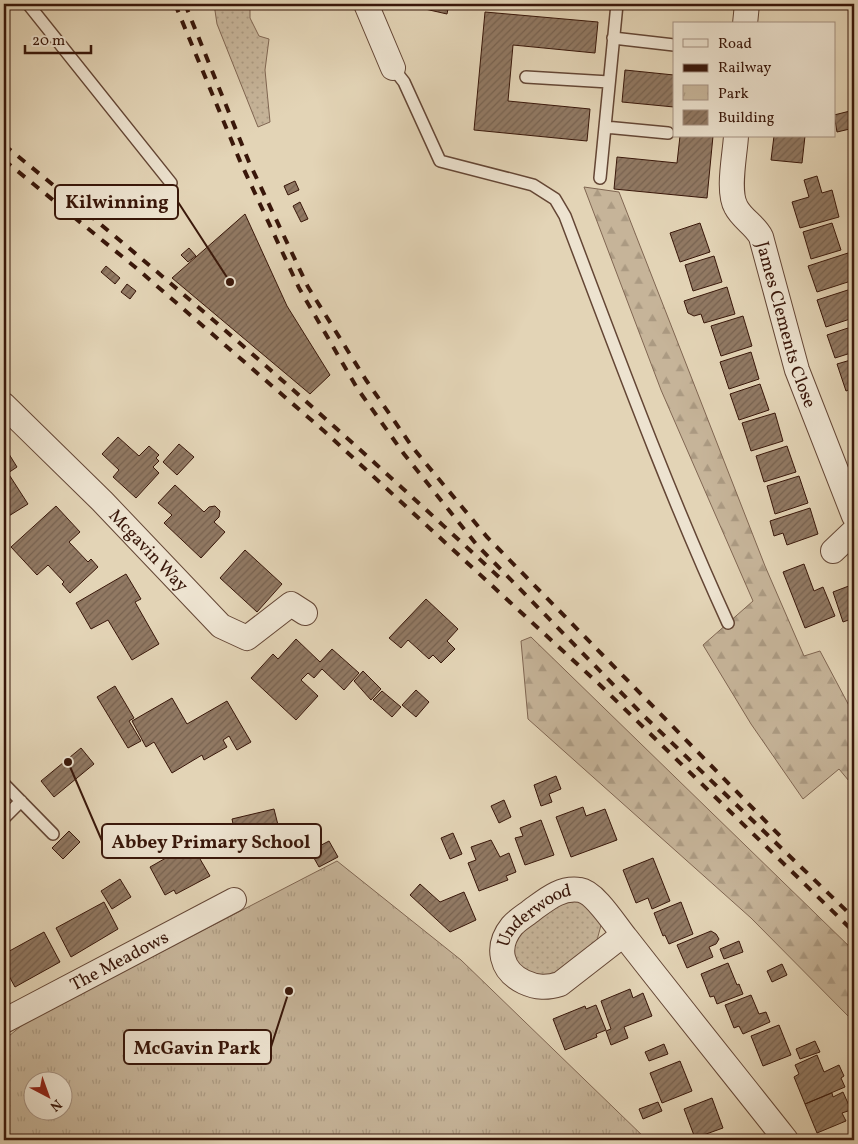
<svg xmlns="http://www.w3.org/2000/svg" width="858" height="1144" font-family="Vollkorn,serif">
<style>
.grass{fill:url(#grass-dots);stroke:#806652}
.forest{fill:url(#forest-firs);stroke:#806652}
.park{fill:url(#park-tufts);stroke:#806652;fill-rule:evenodd}
.building{fill:url(#building-hatch);stroke:#39170a}
.lines{fill:none;stroke-linecap:round;stroke-linejoin:round}
.service-casing{stroke:#644635;stroke-width:14}
.minor-casing{stroke:#644635;stroke-width:26}
.service{stroke:#ede3d0;stroke-width:11}
.minor{stroke:#ede3d0;stroke-width:24}
.rail{stroke:#39170a;stroke-width:4;stroke-dasharray:9 9;stroke-linecap:butt}
.labels{text-anchor:middle;stroke-width:4.5;stroke-linejoin:round;paint-order:stroke}
.street-label{font-size:18px;fill:#39170a;stroke:#ede3d0}
.leader{fill:none;stroke:#39170a;stroke-width:2}
.callout-dot{fill:#39170a;stroke:#ede3d0;stroke-width:2}
.callout{fill:#ede3d0;stroke:#39170a;stroke-width:2}
.callout-label{font-size:19px;text-anchor:middle;font-weight:bold;fill:#39170a}
</style>
<defs>
<pattern id="grass-dots" width="8" height="8" patternUnits="userSpaceOnUse" patternTransform="scale(1.25)"><rect width="8" height="8" fill="#c6b499"/><path d="M2 2h.1M6 6h.1" fill="none" stroke="#ab9a82" stroke-width="1.8" stroke-linecap="round"/></pattern>
<pattern id="forest-firs" width="22" height="20" patternUnits="userSpaceOnUse" patternTransform="scale(1.25)"><rect width="22" height="20" fill="#c6b499"/><path d="M5 1l3.5 6h-7zM16 11l3.5 6h-7z" fill="#ab9a82"/></pattern>
<pattern id="park-tufts" width="24" height="20" patternUnits="userSpaceOnUse" patternTransform="scale(1.25)"><rect width="24" height="20" fill="#c6b499"/><path d="M3 7l-1-3M5 7V3M7 7l1-3M15 17l-1-3M17 17v-4M19 17l1-3" fill="none" stroke="#ab9a82"/></pattern>
<pattern id="building-hatch" width="6" height="6" patternUnits="userSpaceOnUse" patternTransform="scale(1.25)"><rect width="6" height="6" fill="#917963"/><path d="M-1 1l2-2M0 6l6-6M5 7l2-2" fill="none" stroke="#776250"/></pattern>
</defs>
<rect width="100%" height="100%" fill="#e3d4b6"/>
<filter id="stains"><feTurbulence type="fractalNoise" baseFrequency=".004" numOctaves="4"/><feColorMatrix values="0 0 0 0 .2 0 0 0 0 .09 0 0 0 0 .02 0 0 0 .5 -.17"/></filter>
<radialGradient id="worn" r=".72"><stop offset=".6" stop-color="#630" stop-opacity="0"/><stop offset="1" stop-color="#630" stop-opacity=".3"/></radialGradient>
<path class="grass" d="M214 4H250V18L259 36 269 39 265 70 270 122 258 127 217 24Z
M578 898 598 916 601 925 596 944 558 975 539 980 515 964 512 944 516 935 550 903Z"/>
<path class="forest" d="M584 187 619 192 765 566 804 656 820 651 854 715V787L839 769 803 799 751 724 703 645 753 601 661 390Z
M531 637 854 951V1022L751 918 528 719 521 641Z"/>
<path class="park" d="M337 861 461 960 647 1140H4V1040L26 1022ZM32 1082H62V1112H32Z"/>
<path class="building" d="M403 4H449L447 14Z
M485 12 598 22 595 53 513 45 508 101 590 109 587 141 474 130Z
M625 70 674 75V107L622 102Z
M854 110V128L837 132 834 115Z
M680 136H713L707 198 614 189 617 157 677 163Z
M774 136H805L802 163 771 160Z
M817 176 822 193 832 190 839 217 800 228 792 202 809 197 804 180Z
M295 181 299 190 288 195 284 186Z
M300 202 308 219 301 222 293 206Z
M245 214 287 306 330 375 310 394 172 278Z
M700 223 710 252 680 262 670 233Z
M832 223 841 250 811 259 803 232Z
M189 248 196 256 188 262 181 255Z
M848 253 854 272V280L817 292 808 266Z
M714 256 722 282 693 291 685 265Z
M106 266 120 278 115 284 101 272Z
M127 284 136 291 130 299 121 292Z
M727 287 735 314 704 323 701 314 694 316 688 313 684 301Z
M854 288V311L850 312 853 318 826 327 817 300Z
M743 316 752 346 721 356 711 326Z
M854 326V352L835 358 827 335Z
M751 352 759 379 729 389 720 362Z
M854 359V388L846 391 837 364Z
M760 384 769 410 739 420 730 394Z
M775 413 783 441 751 451 742 423Z
M118 437 139 456 149 446 159 455 156 458 159 461 153 467 159 473 136 498 113 477 119 470 102 454Z
M179 444 194 457 177 475 163 462Z
M4 446 17 467 8 473 28 504 4 519Z
M787 446 796 472 764 482 756 456Z
M799 476 808 503 775 514 767 486Z
M175 485 204 512 209 507 215 506 220 511 219 517 214 522 225 532 201 558 164 523 172 515 158 503Z
M56 506 80 532 69 542 88 562 91 559 98 567 70 593 62 584 64 582 48 565 37 575 11 547Z
M810 508 818 534 787 545 783 533 774 536 770 521Z
M245 550 282 584 257 612 220 578Z
M804 564 814 591 823 587 835 616 805 628 783 572Z
M126 574 141 599 135 602 159 644 132 660 108 620 91 629 76 603Z
M854 584V618L843 622 833 592Z
M426 599 458 629 447 641 455 649 441 663 433 655 429 659 408 640 401 648 389 638Z
M296 639 320 662 332 649 359 673 344 690 322 669 314 678 308 673 301 680 318 696 296 720 251 678 273 654 278 659Z
M363 671 381 689 371 700 354 681Z
M115 686 134 718 129 721 141 741 128 748 97 697Z
M416 690 429 702 416 717 402 705Z
M382 691 401 707 392 717 373 700Z
M172 698 187 724 227 701 251 742 237 750 229 736 223 740 227 747 204 760 202 755 172 773 154 742 146 747 132 721Z
M81 748 94 764 54 797 41 781Z
M556 776 561 789 549 794 552 802 541 806 534 785Z
M504 800 511 817 499 823 491 806Z
M583 807 586 816 605 809 617 840 571 857 556 817Z
M274 809 281 837 275 838 278 849 265 852 264 847 254 850 253 844 238 847 232 819Z
M541 820 554 855 525 865 515 838 523 836 520 828Z
M69 831 80 842 63 859 52 848Z
M453 833 462 854 450 859 441 838Z
M491 840 500 857 509 853 516 872 506 876 508 880 479 891 468 863 476 860 471 847Z
M329 841 338 857 319 867 310 851Z
M193 847 210 876 176 894 174 890 165 895 150 867 180 850 181 853Z
M653 858 670 901 652 909 648 898 636 903 623 870Z
M120 879 131 897 112 909 101 891Z
M420 884 440 902 464 892 476 920 450 932 410 895Z
M104 902 118 929 71 957 56 928Z
M681 902 693 934 669 944 665 935 663 936 654 913Z
M711 931 716 934 719 939 716 944 709 947 713 957 687 968 677 945Z
M44 932 60 962 15 987 4 967V954Z
M739 941 743 952 724 959 720 949Z
M728 963 737 985 739 984 743 994 717 1004 714 996 710 997 701 974Z
M782 964 787 975 772 982 767 971Z
M630 989 633 998 643 993 652 1016 624 1027 628 1038 611 1045 606 1031 611 1029 601 1001Z
M751 995 759 1014 766 1012 770 1022 743 1034 739 1026 734 1028 725 1005Z
M596 1005 606 1030 596 1034 597 1037 565 1050 553 1019 585 1006 586 1009Z
M779 1025 791 1055 763 1066 751 1036Z
M815 1041 820 1052 800 1059 796 1049Z
M664 1044 668 1054 649 1061 645 1052Z
M817 1055 824 1072 839 1065 844 1076 841 1078 845 1087 805 1104 794 1077 799 1074 795 1065Z
M680 1061 692 1091 662 1103 650 1073Z
M843 1092 851 1110 842 1113 846 1121 817 1133 805 1104 832 1093 833 1097Z
M712 1098 723 1128 695 1138 684 1109Z
M658 1102 662 1111 643 1119 639 1109Z"/>
<g class="lines">
<defs>
<path id="service" d="M28 4 171 183
M613 38 674 45
M393 68 404 82 440 161 533 185 555 199 565 216C617 353 667 490 728 623
M526 77 609 82
M605 127 668 133
M600 178 617 4
M4 784 53 834
M4 818 21 801"/>
<g id="minor">
<path d="M366 4 393 68"/>
<path d="M745 24 747 4"/>
<path id="s1" d="M736 136C735 155 727 191 736 207 742 219 755 225 761 237L797 370 854 516"/>
<path id="s2" d="M4 405 102 501 221 626 247 638 291 604 305 613"/>
<path d="M833 551 854 531"/>
<path id="s3" d="M623 935 560 984C547 988 537 988 524 982 501 971 495 947 512 926 517 920 526 915 532 910 547 899 561 887 580 890 595 892 616 926 626 938 679 1006 733 1073 786 1140"/>
<path id="s4" d="M4 1021 234 900"/>
</g>
</defs>
<use href="#service" class="service-casing"/>
<use href="#minor" class="minor-casing"/>
<use href="#service" class="service"/>
<use href="#minor" class="minor"/>
<path class="rail" d="M175 4 240 161 299 288 357 388 404 454 476 544 644 716 854 918
M185 4 249 162 308 287 366 380 413 448 487 537 785 841
M4 145C175 283 340 429 501 579
M4 160 135 267 324 431 600 685 854 932"/>
</g>
<g class="labels">
<g class="street-label">
<text dy="6" stroke="none"><textPath href="#s1" startOffset="202">James Clements Close</textPath></text>
<text dy="6" stroke="none"><textPath href="#s2" startOffset="205">Mcgavin Way</textPath></text>
<text dy="6" stroke="none"><textPath href="#s3" startOffset="208">Underwood</textPath></text>
<text dy="6" stroke="none"><textPath href="#s4" startOffset="130">The Meadows</textPath></text>
</g>
</g>
<path class="leader" d="M230 282L178 202M68 762L102 841M289 991L271 1047"/>
<g class="callout-dot">
<circle cx="230" cy="282" r="5"/>
<circle cx="68" cy="762" r="5"/>
<circle cx="289" cy="991" r="5"/>
</g>
<g class="callout">
<rect x="55" y="185" width="123" height="34" rx="5"/>
<rect x="102" y="824" width="219" height="34" rx="5"/>
<rect x="124" y="1030" width="147" height="34" rx="5"/>
</g>
<g class="callout-label">
<text x="117" y="208">Kilwinning</text>
<text x="211" y="848">Abbey Primary School</text>
<text x="197" y="1054">McGavin Park</text>
</g>
<rect width="858" height="1144" fill="none" stroke="#e3d4b6" stroke-width="20"/>
<rect x="5" y="5" width="848" height="1134" fill="none" stroke="#39170a" stroke-width="2.5"/>
<rect x="10" y="10" width="838" height="1124" fill="none" stroke="#39170a"/>
<rect x="673" y="22" width="162" height="115" fill="#ede3d0" stroke="#a59181"/>
<rect x="683" y="39" width="25" height="8" fill="#ede3d0" stroke="#a59181"/>
<text x="718" y="48" font-size="15" fill="#39170a">Road</text>
<rect x="683" y="64" width="25" height="8" fill="#39170a" stroke="#a59181"/>
<text x="718" y="72" font-size="15" fill="#39170a">Railway</text>
<rect x="683" y="85" width="25" height="15" fill="url(#park-tufts)" stroke="#a59181"/>
<text x="718" y="98" font-size="15" fill="#39170a">Park</text>
<rect x="683" y="110" width="25" height="15" fill="url(#building-hatch)" stroke="#a59181"/>
<text x="718" y="122" font-size="15" fill="#39170a">Building</text>
<g transform="translate(48 1096) rotate(139)"><circle r="24" fill="#ede3d0" stroke="#a59181"/>
<path d="M0-4L9 19L0 12L-9 19Z" fill="#8f2418"/>
<text y="-8" font-size="14" font-weight="bold" text-anchor="middle" fill="#39170a">N</text>
</g>
<path d="M25 45v8h66v-8" fill="none" stroke="#39170a" stroke-width="2.5"/>
<text x="32" y="45" font-size="15" fill="#39170a" stroke="#ede3d0" stroke-width="4" paint-order="stroke">20 m</text>
<rect width="100%" height="100%" filter="url(#stains)"/>
<rect width="100%" height="100%" fill="url(#worn)"/>
</svg>
